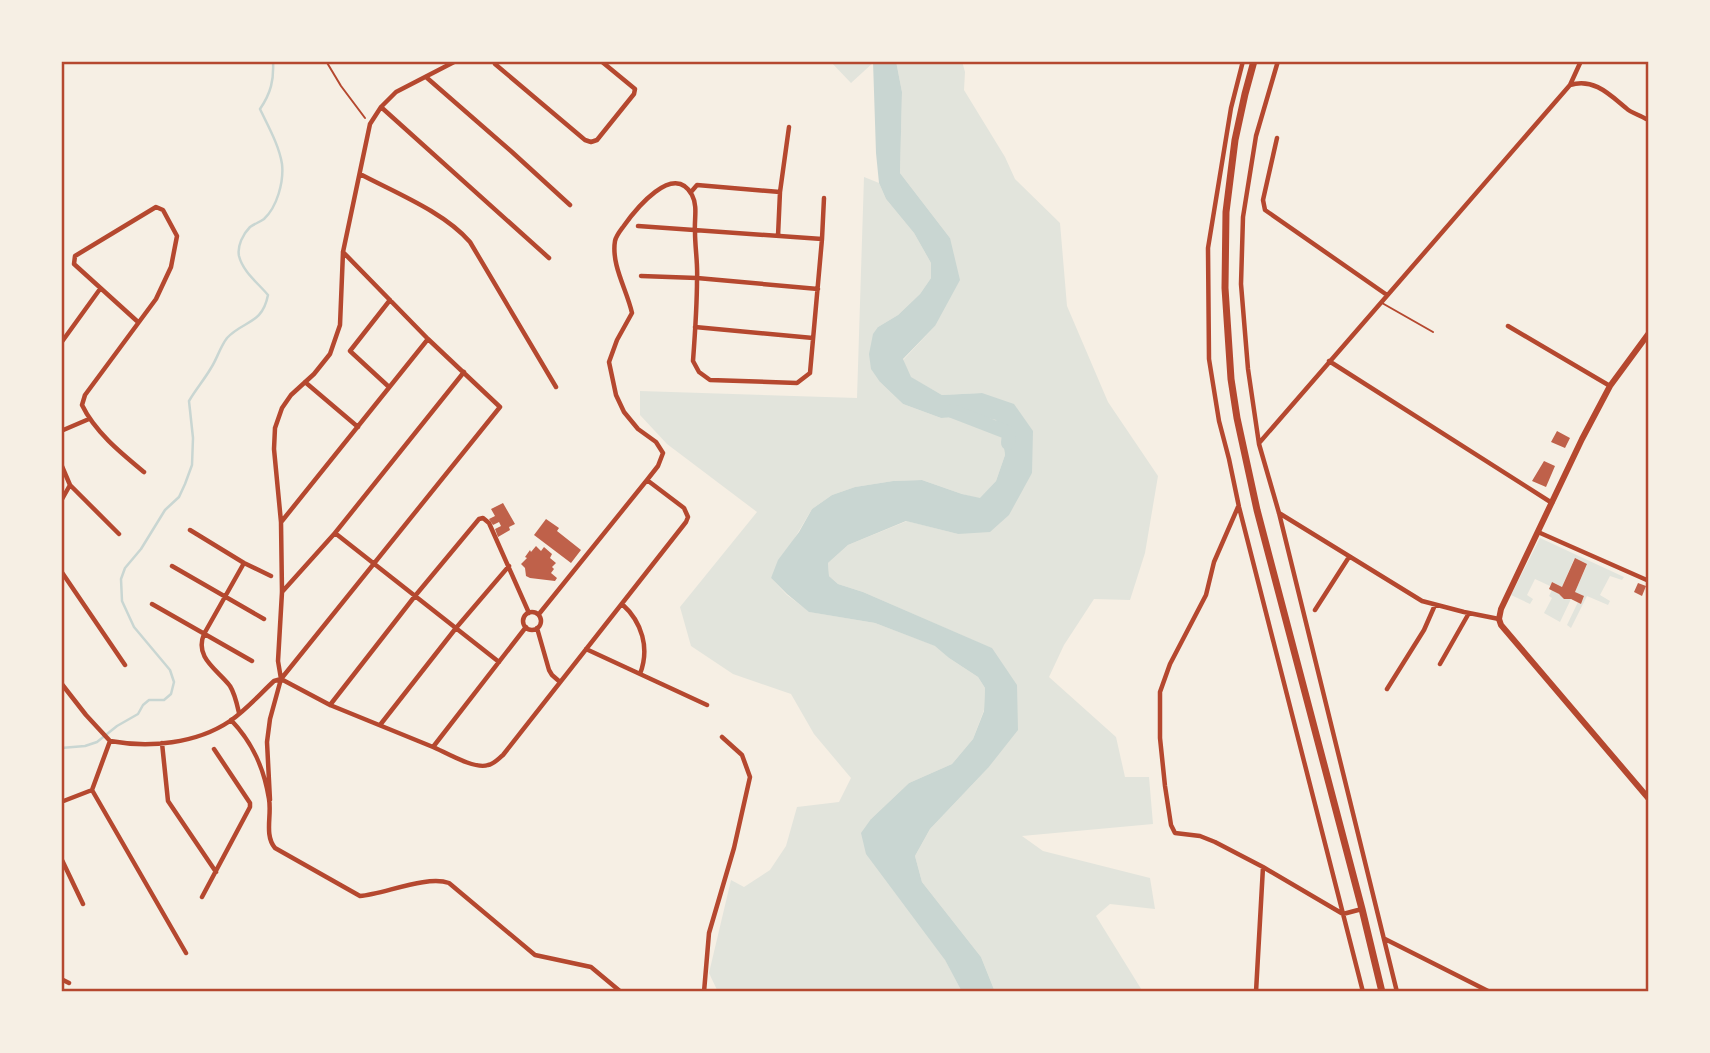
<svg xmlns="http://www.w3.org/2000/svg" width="1710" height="1053" font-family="'DejaVu Sans',sans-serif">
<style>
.green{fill:#e2e4dc}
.water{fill:#c9d6d2}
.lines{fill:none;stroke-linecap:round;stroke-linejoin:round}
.stream{stroke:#c9d6d2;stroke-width:2.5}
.river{stroke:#c9d6d2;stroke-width:14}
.building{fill:#bf614a}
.path{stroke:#b5482f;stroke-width:2}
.service{stroke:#b5482f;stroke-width:2}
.minor{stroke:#b5482f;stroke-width:4.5}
.secondary{stroke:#b5482f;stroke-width:6}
.trunk{stroke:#b5482f;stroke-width:7}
.neatline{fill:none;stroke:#b5482f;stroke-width:2.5}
</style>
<rect width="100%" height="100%" fill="#f6efe4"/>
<path class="green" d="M830 61H875L851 83Z
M896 61H962L965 72 964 90 1005 157 1015 179 1060 223 1067 306 1108 402 1158 476 1145 553 1130 600 1094 599 1064 645 1049 677 1116 737 1125 777H1149L1153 824 1022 836 1043 851 1150 878 1155 909 1110 904 1096 916 1143 992H995L981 957 922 882 915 856 930 829 988 768 991 648 863 592 838 584 829 576 828 563 848 545 907 521 958 534 1032 473 982 393 942 395 910 377 903 360 935 326 950 238 900 173 902 92Z
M864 177 879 183 886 199 914 233 931 263V278L920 294 898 315 878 327 880 382 903 404 941 418 978 416 997 420 1002 435 1005 455 996 481 980 499 962 494 922 480 893 481 855 487 832 495 812 509 771 578 787 595 810 612 875 623 936 646 949 658 978 677 985 688 984 710 973 739 952 764 909 783 871 819 962 992H718L709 973 731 880 744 887 770 870 786 846 797 807 839 802 851 778 814 734 791 694 733 674 691 646 680 607 757 512 667 444 640 415V391L857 398Z
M1540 538 1624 577 1622 580 1610 576 1600 595 1610 601 1608 605 1587 596 1571 628 1567 625 1578 602 1581 604 1584 597 1575 592 1587 565 1574 559 1562 587 1552 582 1550 586 1535 579 1527 595 1533 599 1530 604 1511 595Z
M1552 590 1559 594 1564 599H1571L1560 622 1544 613 1552 598 1549 596Z"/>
<path class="water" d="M873 61H896L902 92 900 173 950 238 960 280 935 326 903 359 911 377 942 395 982 393 1014 404 1033 431 1032 473 1009 515 990 532 958 534 906 521 848 545 828 563 829 576 838 584 863 592 992 648 1017 685 1018 730 988 768 930 829 915 856 922 882 981 957 995 992H962L945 960 866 854 861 833 871 819 909 783 952 764 973 739 984 711 985 688 978 677 949 658 935 646 875 623 809 612 787 594 771 578 778 560 799 532 812 509 832 495 855 487 893 481 922 480 962 494 980 498 996 481 1005 455 1002 435 996 420 977 416 941 418 903 404 880 382 871 369 869 354 873 334 878 327 898 315 920 294 931 278V263L914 233 886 199 879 183 876 153Z"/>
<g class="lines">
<path class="stream" d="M61 748 85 746 97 742 117 726 138 714 143 705 149 700H164L171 694 174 682 170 670 134 627 122 601 121 579 125 568 141 549 165 510 179 497 185 484 192 465 193 438 189 401C196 389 204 380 211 368 217 359 220 347 227 338 244 320 262 325 268 295 258 283 243 272 239 256 237 246 243 234 250 227 254 224 260 222 264 219 277 207 284 182 282 164 279 145 268 126 260 109 271 93 274 80 273 61"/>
<path class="river" d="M952 411 1009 433 1008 443"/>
</g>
<path class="building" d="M1557 431 1570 438 1565 448 1551 442Z
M1544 461 1555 466 1546 487 1532 481Z
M503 503 515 524 509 527 510 530 498 537 495 529 501 526 499 522 493 525 489 519 495 516 491 509Z
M546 519 559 528 557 531 581 550 571 563 534 535Z
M536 546 541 551 544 547 552 554 550 558 556 563 552 567 554 569 551 573 557 578 555 581 530 578 526 576 525 568 521 564 527 558 525 557 530 550 531 552Z
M1575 558 1587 564 1575 592 1584 596 1581 604 1571 599H1564L1559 594 1549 589 1552 582 1562 587Z
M1638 583 1646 586 1642 596 1634 592Z"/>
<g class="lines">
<path class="path" d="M326 61 341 86 365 118"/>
<path class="service" d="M1382 303 1433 332"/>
<path class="minor" d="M494 61 495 64 585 140 591 142 597 140 634 94 635 89 601 61
M1243 61 1231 108 1208 248 1209 359 1219 421 1229 459 1239 507 1363 992
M1278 61 1256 136 1243 217 1241 284 1248 369 1259 444 1279 513 1397 992
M426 77 512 152 570 205
M1570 85 1581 61
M381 107 549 258
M1277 138 1263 200 1265 210 1387 295
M360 174C396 193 444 212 470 242L556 387
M691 192 697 185 780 192
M638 226 822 239
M778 236 780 192 789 127
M641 276 697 278 818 289
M138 322 74 264 75 256 156 207 163 210 177 236 171 267 156 299 85 395 82 405C95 432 121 453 144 472
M1508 326 1610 386
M695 327 813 338
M61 343 100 289
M1329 361 1552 503
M305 382 358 427
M389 387 350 351 390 300
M61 431 89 419
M1260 442 1570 85C1594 78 1609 94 1626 108 1631 113 1640 115 1646 119H1649
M61 464 70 485 61 501
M70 485 119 534
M1238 507 1214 562 1206 595 1170 664 1160 692V738L1165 786 1171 825 1175 833 1200 836 1215 842 1263 867 1343 914 1362 909
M1279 513 1422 601 1464 612 1499 619
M282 521 428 339
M190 530 244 563 271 576
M1538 532 1649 581
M335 533 499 662
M172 566 264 619
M61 571 125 665
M282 592 335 533 464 372
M152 604 252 661
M622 604C642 622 650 648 640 674
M1315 610 1349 557
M523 621a9 9 0 1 1 18 0a9 9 0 1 1-18 0Z
M539 614 647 480 658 466 663 453 656 442 638 429 624 412 616 395 609 362 617 340 632 313C627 290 611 265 615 241 616 236 620 231 623 227 635 210 674 161 692 195 698 206 694 220 695 232 695 248 698 264 697 280 697 307 695 334 693 361L699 372 710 380 797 383 810 373 822 239 824 198
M537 628 549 670 552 675 560 682
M586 649 707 705
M1440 664 1469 613
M281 679 278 661 282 592 281 522 274 449 275 428 282 408 291 395 314 374 330 354 340 325 343 252 370 124 381 107 396 92 456 61
M281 679 330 705 433 747 526 627
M61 683 86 715 110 741C149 748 196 744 230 721 246 710 260 694 274 681L281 679
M1387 689 1424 630 1435 605
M330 705 415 596 479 519 483 518 489 523 529 613
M239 713C237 704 235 694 230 686 218 670 194 658 204 634L244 563
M231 720C253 743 264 768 269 799 272 815 264 835 275 848L360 896C384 894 427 875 449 883L535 955 591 967 621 992
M380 725 456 628 509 566
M162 743 168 801 216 872
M433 747C445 752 475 770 488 765 494 764 498 759 503 755L686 522 688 517 684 508 647 480
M92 790 186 953
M270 800 267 742 270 719 281 679 500 407 428 339 343 252
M61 802 92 790 110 741
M61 858 83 904
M202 897 250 807V803L214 749
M1385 939 1490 992
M61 979 69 983
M704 992 709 933 734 848 750 777 742 755 722 737
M1256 992 1263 867"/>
<path class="secondary" d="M1649 333 1610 386 1582 439 1501 609 1499 619 1501 625 1649 799"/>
<path class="trunk" d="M1254 61 1245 94 1235 140 1226 212 1225 288 1231 379 1237 418 1257 510 1362 909 1382 992"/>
</g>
<rect width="1710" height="1053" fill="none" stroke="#f6efe4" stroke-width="126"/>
<rect x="63" y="63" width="1584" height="927" class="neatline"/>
</svg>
